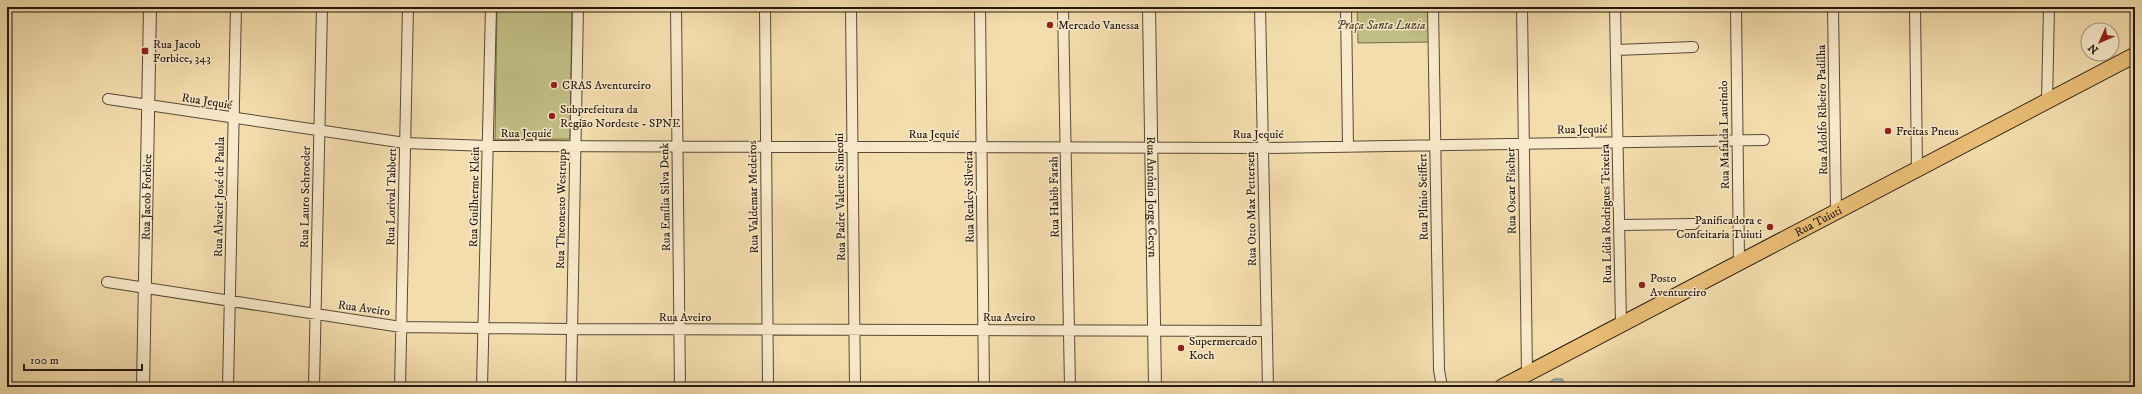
<svg xmlns="http://www.w3.org/2000/svg" width="2142" height="394" font-family="'IM FELL DW Pica',serif">
<style>
.green{fill:#c1bf85;stroke:#726c4a}
.water{fill:#9fbab3;stroke:#6e7972}
.lines{fill:none;stroke-linecap:round;stroke-linejoin:round}
.minor-casing{stroke:#584937;stroke-width:12}
.tertiary-casing{stroke:#584937;stroke-width:14}
.primary-casing{stroke:#241810;stroke-width:17}
.minor{stroke:#f8e9ca;stroke-width:10}
.tertiary{stroke:#f8e9ca;stroke-width:12}
.primary{stroke:#eabe76;stroke-width:15}
.poi-dot{fill:#8f2418;stroke:#f8e9ca;stroke-width:1.5}
.labels{text-anchor:middle;stroke-width:3;stroke-linejoin:round;paint-order:stroke}
.poi-label{font-size:12px;fill:#241810;stroke:#f8e9ca;text-anchor:start}
.park-label{font-size:12px;font-style:italic;fill:#534a33;stroke:#f8e9ca}
.street-label{font-size:12px;fill:#241810;stroke:#f8e9ca}
</style>
<rect width="100%" height="100%" fill="#f4ddad"/>
<filter id="stains"><feTurbulence type="fractalNoise" baseFrequency=".005" numOctaves="4"/><feColorMatrix values="0 0 0 0 .2 0 0 0 0 .09 0 0 0 0 .02 0 0 0 .5 -.17"/></filter>
<radialGradient id="worn" r=".72"><stop offset=".6" stop-color="#630" stop-opacity="0"/><stop offset="1" stop-color="#630" stop-opacity=".3"/></radialGradient>
<path class="green" d="M497 7H572L570 139 495 140Z
M1357 7H1428L1429 42 1358 43Z"/>
<path class="water" d="M1554 379H1562L1568 387H1544Z"/>
<g class="lines">
<defs>
<path id="minor" d="M676 7 680 387
M765 7 768 387
M851 7 855 387
M980 7 984 387
M1063 7 1070 387
M1260 7 1268 387
M1346 7 1348 146
M1433 7 1439 370 1442 387
M1522 7 1527 374
M1615 7 1621 324
M1736 7 1739 263
M1833 7 1836 212
M1915 7 1917 170
M1616 50 1693 47
M108 99 405 143 488 146 1263 148 1764 140
M2047 102 2049 7
M1620 225 1694 224
M107 282 401 327 572 329 1267 331
M228 387 236 7
M314 387 322 7
M400 387 408 7
M482 387 491 7
M571 387 578 7"/>
<g id="tertiary">
<path id="s1" d="M1149 7 1155 387"/>
<path id="s2" d="M143 387 150 7"/>
</g>
<g id="primary">
<path id="s3" d="M1502 387 2135 55"/>
</g>
</defs>
<use href="#minor" class="minor-casing"/>
<use href="#tertiary" class="tertiary-casing"/>
<use href="#primary" class="primary-casing"/>
<use href="#minor" class="minor"/>
<use href="#tertiary" class="tertiary"/>
<use href="#primary" class="primary"/>
</g>
<g class="poi-dot">
<circle cx="1050" cy="25" r="4"/>
<rect x="141" y="47" width="8" height="8" rx="2"/>
<circle cx="554" cy="85" r="4"/>
<circle cx="552" cy="116" r="4"/>
<circle cx="1888" cy="131" r="4"/>
<circle cx="1770" cy="227" r="4"/>
<circle cx="1642" cy="285" r="4"/>
<circle cx="1181" cy="348" r="4"/>
</g>
<g class="labels">
<g class="poi-label">
<text x="1058" y="29">Mercado Vanessa</text>
<text x="153" y="48">Rua Jacob<tspan x="153" dy="14">Forbice, 343</tspan></text>
<text x="562" y="89">CRAS Aventureiro</text>
<text x="560" y="113">Subprefeitura da<tspan x="560" dy="14">Região Nordeste - SPNE</tspan></text>
<text x="1896" y="135">Freitas Pneus</text>
<text x="1762" y="224" text-anchor="end">Panificadora e<tspan x="1762" dy="14">Confeitaria Tuiuti</tspan></text>
<text x="1650" y="282">Posto<tspan x="1650" dy="14">Aventureiro</tspan></text>
<text x="1189" y="345">Supermercado<tspan x="1189" dy="14">Koch</tspan></text>
</g>
<g class="park-label">
<text x="1381" y="29">Praça Santa Luzia</text>
</g>
<g class="street-label">
<text transform="translate(207 101) rotate(9)" y="4">Rua Jequié</text>
<text transform="translate(1822 110) rotate(-91)" y="4">Rua Adolfo Ribeiro Padilha</text>
<text transform="translate(1582 129) rotate(-1)" y="4">Rua Jequié</text>
<text x="526" y="137">Rua Jequié</text>
<text x="934" y="138">Rua Jequié</text>
<text x="1258" y="138">Rua Jequié</text>
<text transform="translate(1724 135) rotate(-91)" y="4">Rua Mafalda Laurindo</text>
<text transform="translate(1511 191) rotate(-91)" y="4">Rua Oscar Fischer</text>
<text dy="4" stroke="none"><textPath href="#s2" startOffset="190">Rua Jacob Forbice</textPath></text>
<text transform="translate(219 197) rotate(-89)" y="4">Rua Alvacir José de Paula</text>
<text transform="translate(305 197) rotate(-89)" y="4">Rua Lauro Schroeder</text>
<text transform="translate(391 197) rotate(-89)" y="4">Rua Lorival Tabbert</text>
<text transform="translate(474 197) rotate(-89)" y="4">Rua Guilherme Klein</text>
<text transform="translate(665 197) rotate(-91)" y="4">Rua Emília Silva Denk</text>
<text transform="translate(753 197) rotate(-91)" y="4">Rua Valdemar Medeiros</text>
<text transform="translate(840 197) rotate(-91)" y="4">Rua Padre Valente Simeoni</text>
<text transform="translate(969 197) rotate(-91)" y="4">Rua Realcy Silveira</text>
<text transform="translate(1054 197) rotate(-91)" y="4">Rua Habib Farah</text>
<text dy="4" stroke="none"><textPath href="#s1" startOffset="190">Rua Antônio Jorge Cecyn</textPath></text>
<text transform="translate(1423 197) rotate(-91)" y="4">Rua Plínio Seiffert</text>
<text transform="translate(561 209) rotate(-89)" y="4">Rua Theonesto Westrupp</text>
<text transform="translate(1251 209) rotate(-91)" y="4">Rua Otto Max Pettersen</text>
<text transform="translate(1606 214) rotate(-91)" y="4">Rua Lídia Rodrigues Teixeira</text>
<text dy="4" stroke="none"><textPath href="#s3" startOffset="357">Rua Tuiuti</textPath></text>
<text transform="translate(364 308) rotate(8)" y="4">Rua Aveiro</text>
<text x="685" y="321">Rua Aveiro</text>
<text x="1009" y="321">Rua Aveiro</text>
</g>
</g>
<rect width="2142" height="394" fill="none" stroke="#f4ddad" stroke-width="24"/>
<rect x="8" y="8" width="2126" height="378" fill="none" stroke="#241810" stroke-width="2"/>
<rect x="12" y="12" width="2118" height="370" fill="none" stroke="#241810"/>
<g transform="translate(2100 42) rotate(225)"><circle r="19" fill="#f8e9ca" stroke="#a39580"/>
<path d="M0-3L7 15L0 10L-7 15Z" fill="#8f2418"/>
<text y="-6" font-size="11" font-weight="bold" text-anchor="middle" fill="#241810">N</text>
</g>
<path d="M24 364v6h118v-6" fill="none" stroke="#241810" stroke-width="2"/>
<text x="30" y="364" font-size="12" fill="#241810" stroke="#f8e9ca" stroke-width="3" paint-order="stroke">100 m</text>
<rect width="100%" height="100%" filter="url(#stains)"/>
<rect width="100%" height="100%" fill="url(#worn)"/>
</svg>
